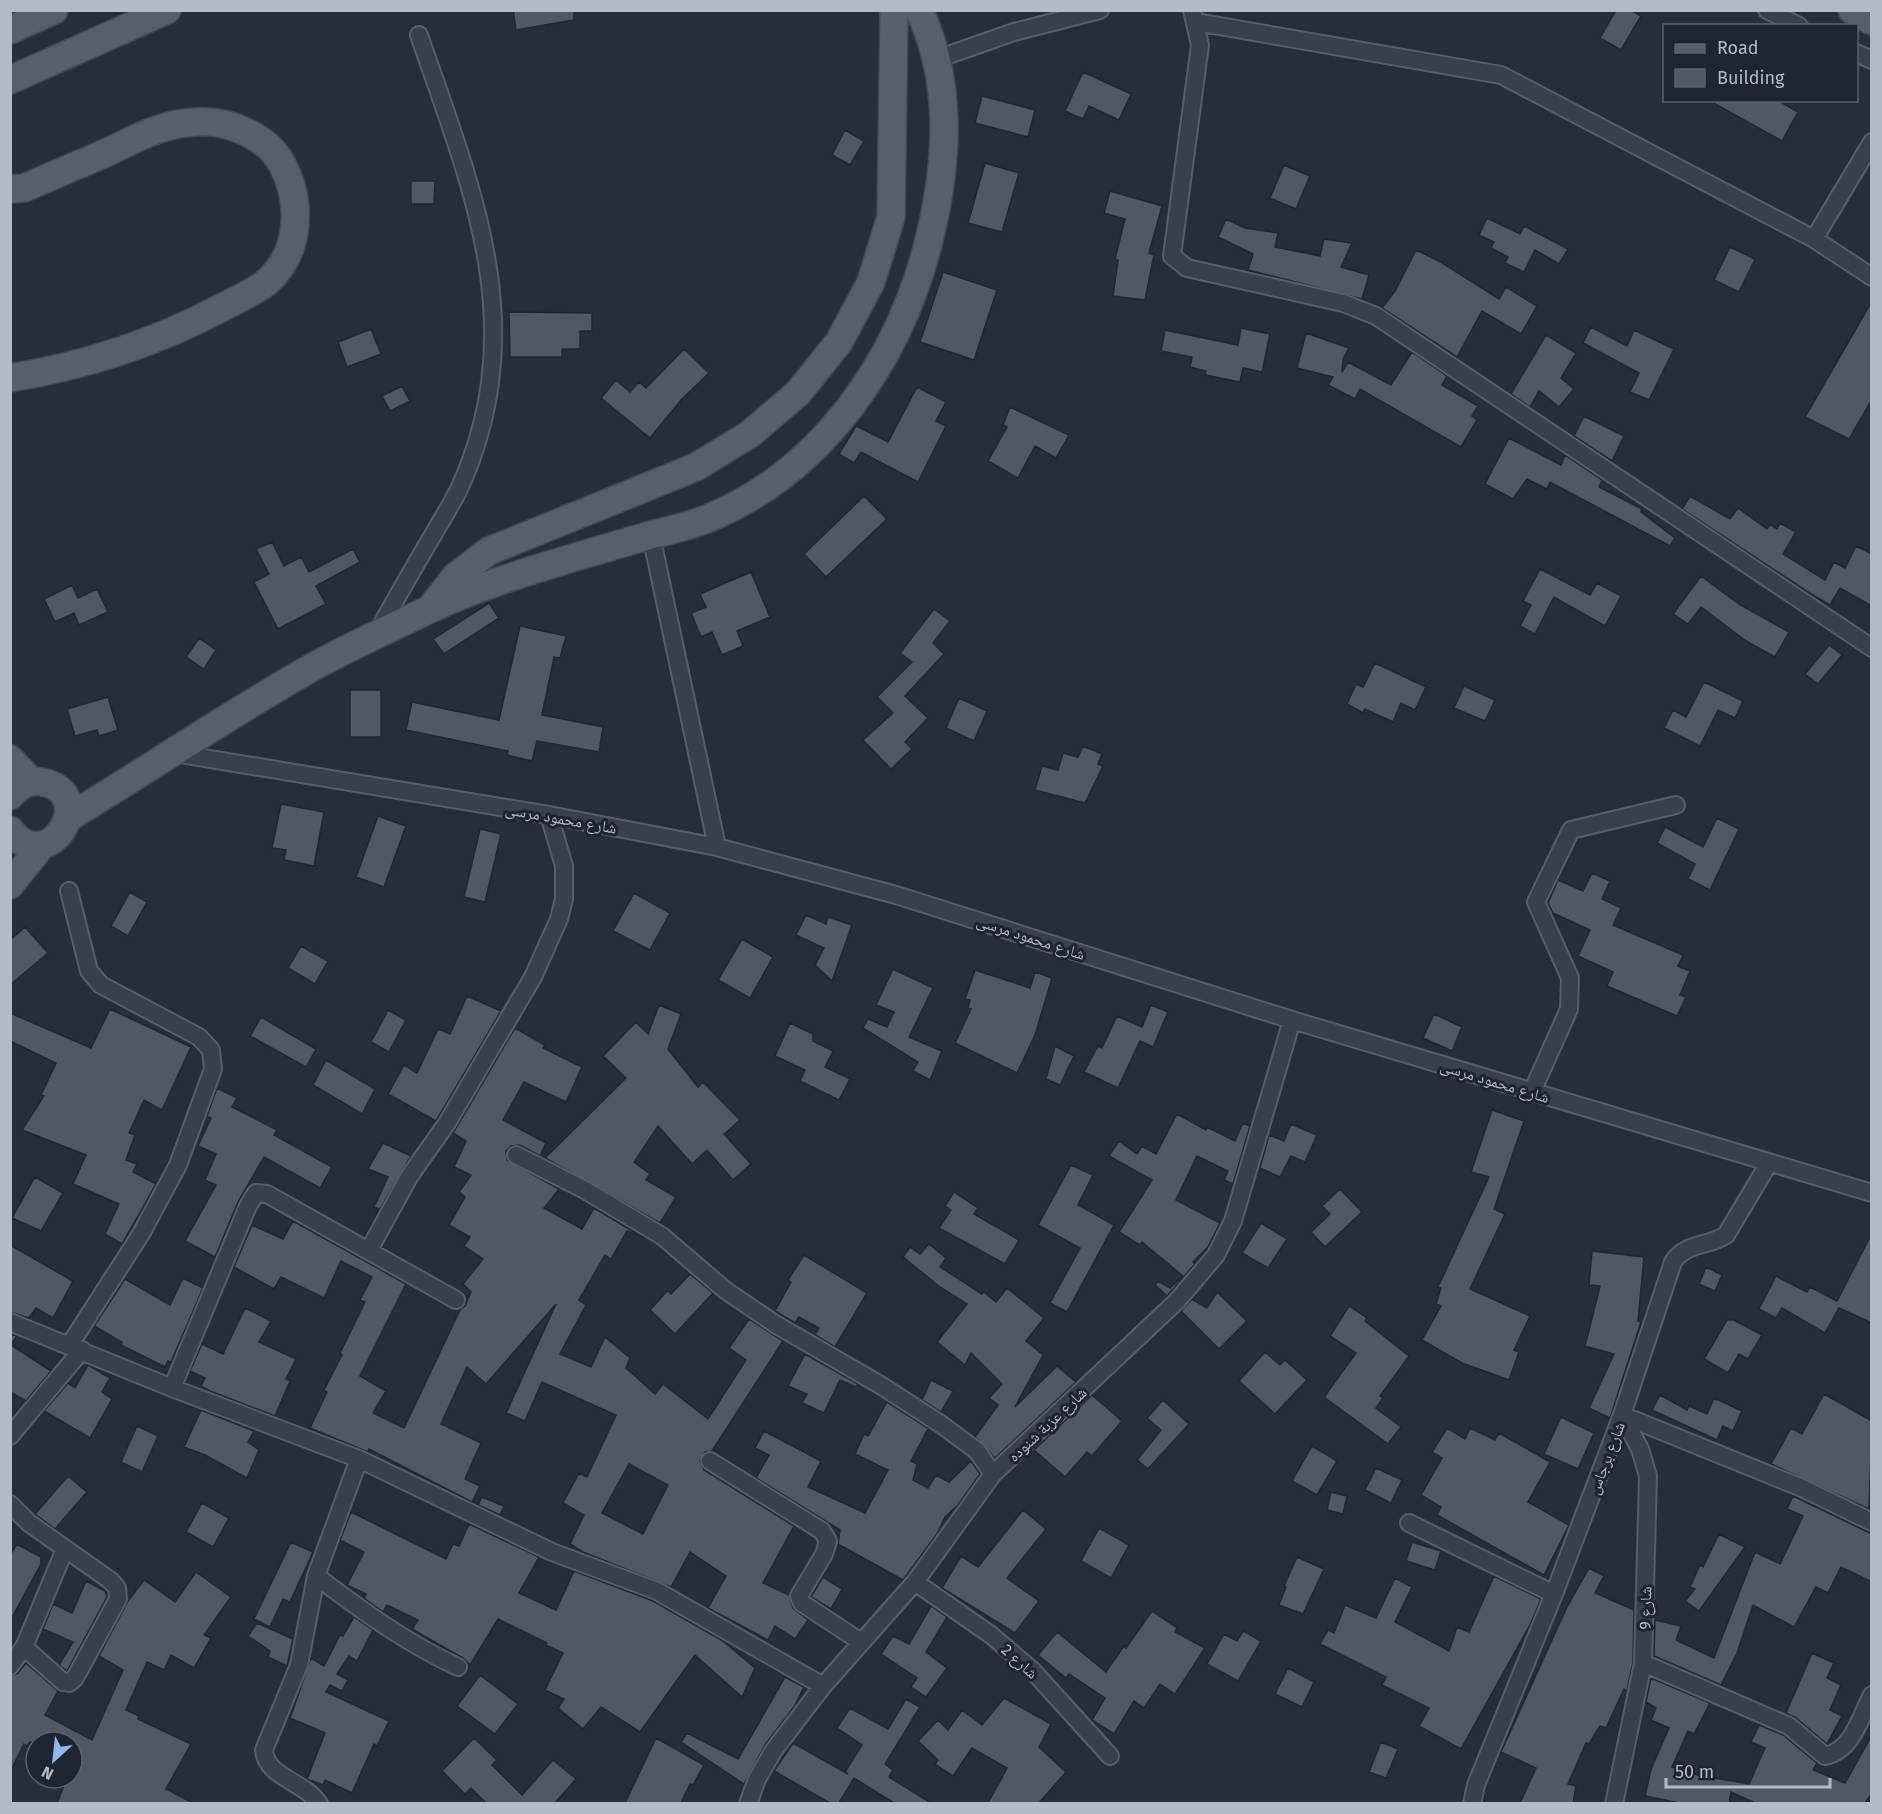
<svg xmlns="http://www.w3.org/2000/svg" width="1882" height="1814" font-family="'Fira Sans','Noto Naskh Arabic',sans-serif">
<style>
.building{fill:#4e5965;stroke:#1f2732;stroke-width:1.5;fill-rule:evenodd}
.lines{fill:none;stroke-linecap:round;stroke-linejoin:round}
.minor-casing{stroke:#565e69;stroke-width:20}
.primary-casing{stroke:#414954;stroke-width:30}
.minor{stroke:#38404b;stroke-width:16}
.primary{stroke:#565f6b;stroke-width:27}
.labels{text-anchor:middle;stroke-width:6;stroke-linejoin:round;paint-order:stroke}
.street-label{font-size:16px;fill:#b4bbc6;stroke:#1d2530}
</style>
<rect width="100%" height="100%" fill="#252e3a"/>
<path class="building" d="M513 10H574V20L516 30Z
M1616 10H1631L1641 16 1621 50 1600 38Z
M1083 72 1131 94 1119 120 1089 106 1083 119 1065 111Z
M982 96 1035 110 1028 137 975 123Z
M1708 100H1777L1798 112 1782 141Z
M845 130 864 141 850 165 832 155Z
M985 163 1019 173 1002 232 968 223Z
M1284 165 1310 176 1296 209 1270 198Z
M411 181H435L434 204H411Z
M1110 191 1162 206 1149 253 1154 255 1145 300 1113 296 1118 260 1115 259 1125 219 1104 213Z
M1487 218 1520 234 1524 226 1568 249 1559 264 1535 250 1524 272 1505 263 1508 257 1491 248 1494 242 1479 235Z
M1226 219 1245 228 1278 233 1275 247 1320 256 1324 239 1352 243 1341 267 1369 275 1362 299 1248 270 1253 254 1218 237Z
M1730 247 1755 259 1739 292 1714 280Z
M1416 250 1439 261 1499 299 1506 287 1537 306 1521 334 1482 311 1457 357 1382 308 1395 291Z
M943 272 997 290 974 360 920 342Z
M1872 301V399L1849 439 1805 417Z
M509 312 592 313V331H580V349H562V357H510Z
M1591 327 1627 346 1634 330 1674 349 1649 400 1630 392 1639 373 1583 343Z
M1241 328 1270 334 1262 372 1243 368 1240 382 1205 375 1206 371 1190 367 1192 357 1161 351 1165 330 1238 345Z
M371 329 381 354 347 367 338 342Z
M1306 333 1349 348 1343 359 1342 372 1348 362 1391 385 1412 352 1447 376 1442 385 1478 406 1472 416 1477 420 1461 447 1360 389 1355 399 1328 385 1333 377 1297 368Z
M1546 335 1576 353 1561 378 1574 389 1559 407 1539 391 1530 407 1511 394Z
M684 349 709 373 681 400 650 438 601 398 616 380 630 392 639 382 646 388Z
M402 386 410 401 390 411 382 396Z
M917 387 946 402 936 421 946 426 918 482 861 452 854 463 839 454 856 426 888 442Z
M1010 407 1069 435 1056 458 1035 446 1018 478 988 461 1007 427 1003 425Z
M1584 416 1624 436 1612 461 1574 436Z
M1509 438 1561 465 1565 455 1602 480 1599 487 1642 509 1641 512 1675 538 1670 546 1550 482 1547 489 1527 479 1513 499 1485 484Z
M864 496 887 519 826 577 804 554Z
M1690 496 1730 519 1738 508 1767 529 1770 524 1777 529 1780 523 1796 532 1783 554 1825 580 1834 562 1845 568 1856 546 1872 554V606L1840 588 1830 605 1811 594 1682 509Z
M272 542 284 566 301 557 309 572 353 549 360 562 316 586 326 604 278 629 254 582 269 574 256 549Z
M1540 569 1590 595 1597 583 1621 596 1605 626 1554 597 1535 634 1520 626 1531 605 1523 601Z
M751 572 770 617 737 631 743 646 722 655 712 632 701 637 691 613 706 607 700 594Z
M1701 576 1739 604 1789 632 1775 657 1746 641 1701 607 1688 624 1673 614Z
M72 585 78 598 97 589 108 612 79 625 74 613 55 622 44 599Z
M489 603 499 618 444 654 433 639Z
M934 609 950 621 933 643 944 654 905 696 928 718 905 742 912 749 891 769 863 740 893 713 877 697 912 662 900 653Z
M520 626 566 636 560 658 554 657 542 715 603 727 599 752 537 741 532 761 507 755 508 751 406 730 412 702 499 720Z
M199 638 216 650 204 669 186 657Z
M1829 645 1842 655 1818 684 1805 674Z
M1375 663 1426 687 1415 710 1401 703 1393 722 1365 709 1363 713 1347 704 1356 684 1363 687Z
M1704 682 1743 701 1735 718 1718 710 1700 746 1664 728 1673 710 1686 717Z
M1464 686 1495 700 1485 721 1454 708Z
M350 690H381V737H350Z
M108 697 118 730 99 736 97 730 75 736 67 709Z
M959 698 987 711 974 741 946 728Z
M1083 746 1102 754 1098 764 1103 766 1085 803 1035 790 1042 766 1058 770 1063 753 1078 757Z
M281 804 324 812 314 866 284 860 286 850 272 848Z
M378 816 406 826 384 887 356 877Z
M1717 818 1739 829 1710 890 1688 879 1695 864 1657 843 1665 827 1703 847Z
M480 829 501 834 485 902 464 897Z
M1592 873 1610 881 1602 899 1621 908 1613 925 1683 955 1678 966 1690 971 1680 995 1686 997 1677 1016 1607 986 1613 972 1578 956 1590 930 1553 913 1548 903 1558 880 1583 891Z
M130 892 147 902 128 936 111 926Z
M634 893 670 913 650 950 613 931Z
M806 915 826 924 828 917 852 925 832 981 815 965 824 948 796 935Z
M25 927 48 953 10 985V940Z
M742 939 773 957 750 998 718 980Z
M301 946 328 961 315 984 288 968Z
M893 969 933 988 909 1037 942 1051 930 1080 913 1071 918 1062 863 1028 868 1019 887 1027 894 1012 876 1005Z
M975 970 1030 988 1035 972 1052 978 1035 1035 1017 1073 955 1043 971 1009 968 1008 970 1000 965 999Z
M467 996 501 1011 436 1121 388 1094 404 1065 417 1073 438 1029 450 1034Z
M659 1005 681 1014 668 1049 698 1087 703 1082 740 1120 724 1134 751 1164 733 1180 707 1150 692 1164 658 1126 634 1162 650 1174 646 1180 676 1197 660 1223 545 1158 626 1078 603 1056 636 1022 648 1034Z
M1151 1005 1168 1012 1153 1047 1140 1041 1118 1088 1084 1072 1098 1046 1102 1048 1117 1016 1142 1027Z
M110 1009 191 1047 162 1110 144 1100 129 1133 135 1135 126 1160 137 1164 133 1172 156 1184 122 1244 105 1234 119 1204 73 1184 86 1155 22 1130 44 1096 41 1095 56 1063 10 1041V1013L91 1048Z
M388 1010 406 1020 389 1052 371 1042Z
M1434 1014 1462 1027 1452 1051 1423 1038Z
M261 1017 316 1049 306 1067 250 1036Z
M790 1023 813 1034V1041L833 1051 825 1067 850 1079 839 1100 800 1081 805 1070 775 1056Z
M515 1028 545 1045 543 1048 582 1067 566 1102 524 1082 503 1120 546 1143 540 1156 520 1145 511 1146 506 1151 507 1160 559 1189 544 1208 582 1229 594 1208 644 1238 627 1231 611 1259 605 1255 579 1300 586 1305 560 1354 591 1367 605 1337 630 1358 626 1368 655 1394 663 1384 708 1419 746 1360 729 1348 749 1319 783 1341 712 1451 705 1452 700 1461 704 1470 794 1526 763 1583 789 1595 793 1608 808 1620 795 1639 775 1626 768 1640 708 1608 726 1576 690 1552 671 1587 583 1552 570 1544 584 1515 563 1503 579 1473 587 1477 616 1415 542 1382 525 1421 506 1413 556 1304 486 1384 467 1367 441 1424 481 1443 465 1479 480 1486 472 1502 369 1449 368 1452 310 1428 327 1392 324 1390 342 1355 340 1353 365 1302 360 1300 372 1277 341 1261 324 1298 281 1277 274 1289 234 1267 252 1225 283 1239 293 1221 406 1284 360 1376 386 1391 373 1413 404 1428 460 1310 465 1306 471 1292 463 1284 483 1259 464 1246 470 1237 449 1225 465 1197 459 1192 471 1175 454 1167 466 1141 453 1133ZM629 1464 668 1485 643 1534 602 1513Z
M1055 1046 1074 1056 1060 1085 1046 1079Z
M326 1060 375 1089 362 1114 313 1085Z
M217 1088 237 1098 232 1107 277 1130 274 1135 332 1167 320 1188 264 1157 238 1202 215 1257 185 1241 216 1185 205 1180 216 1154 198 1146 211 1118 207 1116Z
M1492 1110 1524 1121 1494 1209 1505 1214 1470 1289 1530 1316 1514 1350 1519 1352 1509 1380 1462 1363 1422 1340 1441 1306 1436 1304 1441 1288 1438 1287 1489 1177 1471 1172Z
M1177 1114 1206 1130 1207 1127 1235 1141 1243 1123 1250 1126 1233 1184 1224 1180 1228 1171 1197 1156 1176 1200 1220 1223 1208 1247 1193 1262 1195 1264 1167 1296 1155 1285 1158 1281 1170 1288 1183 1276 1142 1242 1140 1245 1119 1232 1152 1180 1109 1156 1119 1141 1137 1154 1142 1146 1156 1154Z
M1291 1124 1317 1135 1305 1162 1291 1156 1280 1177 1260 1168 1269 1135 1284 1141Z
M383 1143 411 1156 364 1237 379 1209 374 1207 388 1177 368 1169Z
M1071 1165 1093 1175 1078 1205 1114 1225 1067 1312 1050 1303 1080 1248 1038 1225Z
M35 1177 63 1193 41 1231 12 1218Z
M1340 1189 1362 1212 1325 1247 1311 1232 1330 1214 1322 1206Z
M954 1192 978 1208 974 1214 1019 1240 1005 1264 939 1228 951 1210 945 1206Z
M1261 1223 1287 1239 1268 1268 1242 1253Z
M1872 1233V1323L1839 1308 1825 1333 1782 1308 1776 1318 1759 1309 1776 1276 1807 1292 1810 1287 1837 1301Z
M929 1244 946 1258 940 1267 982 1294 984 1292 996 1302 1007 1288 1044 1318 1026 1341 1043 1355 1015 1407 1057 1366 1076 1382 995 1458 975 1437 998 1405 989 1398 1002 1384 971 1353 965 1365 937 1342 967 1304 940 1287 903 1257 910 1247 920 1254Z
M10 1245 73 1281 53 1318 36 1308 29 1318 10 1312Z
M1592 1251 1644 1257 1638 1321 1641 1322 1610 1418 1589 1408 1614 1354 1585 1346 1600 1286 1589 1285Z
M804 1255 867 1293 835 1347 815 1335 819 1328 799 1317 795 1323 775 1311 791 1282 788 1280Z
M1706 1267 1722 1275 1715 1291 1699 1284Z
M690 1274 713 1293 675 1334 650 1310 668 1290 671 1294Z
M183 1278 203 1288 171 1362 168 1361 165 1367 121 1345 122 1342 94 1326 125 1279 170 1305Z
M1217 1292 1247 1321 1219 1349 1181 1311 1195 1296 1193 1300 1207 1308Z
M1349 1306 1367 1318 1365 1321 1409 1356 1380 1396 1383 1398 1376 1408 1401 1427 1388 1444 1324 1397 1356 1353 1330 1336Z
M245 1308 271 1321 259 1342 296 1359 286 1379 290 1381 275 1416 210 1391 201 1386 205 1378 190 1371 202 1344 223 1354Z
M1727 1320H1734L1762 1335 1748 1359 1739 1354 1728 1373 1704 1359Z
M10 1334 17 1336 11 1345 51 1371 26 1401 10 1392Z
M1265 1352 1280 1365 1285 1360 1307 1380 1275 1414 1239 1381Z
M805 1354 858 1384 856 1387 840 1380 824 1413 802 1403 807 1394 788 1386Z
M88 1365 110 1378 102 1392 112 1399 90 1438 44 1411 68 1383 75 1388Z
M931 1380 953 1391 941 1412 922 1400Z
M1824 1394 1872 1421 1869 1509 1771 1464 1791 1428 1802 1434Z
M1092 1395 1122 1421 1092 1456 1087 1452 1065 1477 1034 1450Z
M1660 1395 1687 1410 1689 1406 1707 1414 1714 1398 1742 1411 1733 1431 1723 1426 1717 1440 1652 1410Z
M1163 1400 1189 1424 1148 1469 1137 1460 1161 1430 1147 1418Z
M887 1402 931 1430 928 1429 911 1461 917 1464 913 1480 928 1488 936 1475 949 1482 971 1461 980 1474 958 1505 945 1517 937 1534 903 1580 838 1544 840 1530 756 1478 769 1455 755 1448 764 1431 821 1461 808 1487 865 1513 888 1470 855 1454 864 1434 868 1436Z
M201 1410 254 1431 248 1442 259 1450 247 1478 205 1455 184 1447Z
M1561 1417 1594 1433 1578 1469 1544 1454Z
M137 1426 158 1436 142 1472 121 1462Z
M1447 1428 1465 1439 1470 1428 1495 1440 1499 1433 1550 1462 1528 1502 1569 1525 1544 1575 1437 1515 1441 1507 1421 1495 1442 1458 1432 1452Z
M1312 1446 1337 1461 1317 1495 1292 1481Z
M1376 1468 1402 1480 1391 1503 1365 1490Z
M68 1476 87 1492 55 1529 35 1514Z
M1331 1492 1347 1496 1343 1514 1327 1510Z
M1793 1496 1872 1534V1582L1841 1567 1828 1593 1816 1587 1794 1627 1753 1605 1737 1653 1721 1685 1654 1656 1655 1620 1681 1626 1676 1640 1714 1658 1755 1552 1780 1564 1803 1516 1787 1509Z
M482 1497 504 1506 500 1515 478 1505Z
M202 1503 229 1518 213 1547 186 1532Z
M1023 1510 1046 1529 1007 1578 1039 1601 1015 1633 942 1588 961 1556 978 1567Z
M351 1512 446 1559 453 1544 459 1546 469 1524 539 1557 519 1593 556 1610 574 1571 653 1601 723 1641 755 1668 742 1697 695 1655 640 1732 601 1707 583 1729 558 1708 564 1699 545 1690 563 1653 546 1645 547 1643 498 1619 470 1665 463 1658 412 1629 418 1620 387 1605 383 1612 364 1598 366 1594 347 1585 364 1552 340 1540Z
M1099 1528 1129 1545 1111 1578 1081 1561Z
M1719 1534 1745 1547 1699 1611 1685 1601 1695 1589 1690 1587 1700 1565 1703 1567Z
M291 1542 313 1552 290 1602 283 1599 270 1627 254 1619Z
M1412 1542 1441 1551 1435 1570 1406 1561Z
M17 1544 41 1557V1564L10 1621V1555Z
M1297 1557 1324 1569 1303 1614 1279 1605 1286 1587 1284 1586Z
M1589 1568 1604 1576 1595 1593 1634 1610 1633 1662 1627 1691 1624 1689 1606 1728 1600 1726 1589 1744 1586 1743 1568 1784 1576 1786 1573 1803H1520L1536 1768 1501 1752 1567 1607Z
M196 1572 231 1597 204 1635 211 1638 194 1668 171 1655 164 1670 147 1662 126 1710 139 1716 138 1719 191 1744 166 1789 193 1803H57L67 1778H72V1742H30L27 1746 24 1744 10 1772V1676L18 1673 26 1663 58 1691 45 1715 92 1740 123 1670 99 1656 128 1601 144 1580 175 1602Z
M1494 1576 1541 1599 1531 1623 1461 1749 1419 1726 1429 1708 1382 1685 1386 1677 1320 1644 1328 1630 1334 1633 1345 1605 1376 1618 1395 1578 1412 1587 1395 1622 1449 1651 1457 1627 1469 1632Z
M823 1577 842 1589 831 1609 811 1597Z
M86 1581 105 1591 107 1597 67 1671 59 1665 73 1642 43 1629 53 1604 72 1613Z
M931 1606 947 1617 926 1652 947 1668 926 1697 911 1687 917 1678 881 1654 893 1636 909 1644Z
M1152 1611 1177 1628 1175 1632 1205 1648 1175 1694 1160 1684 1144 1708 1134 1701 1114 1734 1092 1720 1105 1698 1069 1674 1066 1678 1038 1655 1057 1632 1106 1672 1124 1646 1126 1648Z
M354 1617 373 1630 357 1661 349 1656 337 1674 348 1680 342 1691 330 1685 326 1692 389 1721 377 1746 374 1744 352 1793 325 1780 323 1785 307 1779 325 1733 290 1718 311 1658 324 1666 340 1635 343 1636Z
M257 1623 293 1639 287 1666 268 1657 270 1651 248 1636Z
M1243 1631 1261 1641 1238 1681 1207 1664 1224 1634 1237 1641Z
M1812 1653 1834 1663 1827 1678 1841 1685 1830 1710 1842 1716 1827 1744 1796 1718 1786 1713Z
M1288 1668 1314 1682 1302 1707 1275 1694Z
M480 1675 518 1704 495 1734 457 1706Z
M785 1677 804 1687 794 1707 765 1745 744 1784 681 1742 687 1733 738 1759Z
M1651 1678 1710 1703 1694 1734 1688 1731 1672 1767 1714 1780 1715 1778 1749 1784 1765 1748 1751 1742 1759 1725 1783 1735 1817 1763 1813 1770 1845 1783 1872 1735V1793L1865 1803H1755L1731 1792 1729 1803H1680L1645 1796 1651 1769 1669 1728 1651 1720 1656 1708 1646 1702Z
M1004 1698 1051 1724 1039 1747 1066 1772 1039 1803H988L1007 1768 972 1748 953 1776 935 1764 938 1760 918 1741 938 1720 948 1730 962 1710 982 1725Z
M906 1699 920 1707 885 1764 893 1770 889 1777 931 1803H894L854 1778 839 1803H830L774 1771 793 1743 848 1774 845 1772 862 1745 837 1728 850 1708 888 1729Z
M474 1738 497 1760 492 1765 522 1795 553 1760 576 1779 555 1803H486L471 1788 465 1794 442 1771Z
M656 1738 704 1765 693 1785 690 1784 681 1803H625Z
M1381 1742 1398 1749 1386 1778 1369 1772Z"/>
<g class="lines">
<defs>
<path id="minor" d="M1192 10 1200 45 1172 256 1187 268 1343 303 1376 316 1872 648
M1767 10 1799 26
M1196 22 1501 75 1814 239 1872 277
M1856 53 1872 60
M937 59 1014 32 1100 10
M1814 239 1872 142
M651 535 717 847
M377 633C395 600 414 567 433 535 442 519 452 504 460 487 532 326 472 189 419 35
M174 753 549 815 717 847 896 895 1292 1020 1872 1193
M1532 1092 1569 1009 1570 978 1536 902 1571 830 1676 805
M516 1155 583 1189 662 1236 725 1290 775 1324 882 1386 942 1425 977 1451 993 1474
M369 1250 409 1177 447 1123 533 977 559 919 564 899V866L549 815
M10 1322 172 1388 359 1459 552 1552 657 1591 823 1686
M69 1346 141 1234 178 1165 213 1069 211 1050 199 1037 101 985 89 971 69 891
M172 1388 248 1206 256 1193 267 1194 456 1300
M1622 1415 1802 1488 1872 1522
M10 1436 82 1350
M710 1461 822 1531 828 1541 824 1554 799 1596 802 1603 861 1642
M10 1504 29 1523 111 1581 117 1588 118 1599 75 1678 69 1683 63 1682 24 1647
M1409 1523 1554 1594
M316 1576C361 1610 406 1643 458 1667
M915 1582 991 1635 1032 1670 1110 1756
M1643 1663 1789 1726 1825 1756C1852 1751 1860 1718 1872 1695
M10 1666 24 1647 65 1549
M319 1804C305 1781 266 1778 264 1750L299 1665 316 1576 359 1459
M748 1804 757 1779 774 1750 823 1686 915 1582 993 1474 1177 1301 1216 1255 1233 1221 1292 1020
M1472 1804 1476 1785 1554 1594 1622 1415 1673 1262C1686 1242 1708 1247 1726 1235L1769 1163
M1614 1804 1643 1663 1648 1476 1640 1449 1622 1415"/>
<path id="primary" d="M1852 10 1872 21
M10 30 54 10
M10 80 167 10
M10 189 24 188C52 176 80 164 108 152 137 138 163 123 197 122 228 120 267 136 282 164 302 201 301 251 268 281 255 292 236 300 221 308 155 343 84 366 10 378
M433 605 456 576 489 551 696 467 750 434 798 393 839 342 871 282 891 217 894 10
M10 759 32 782
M10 796C18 786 29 780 42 782 101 793 48 881 10 830
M68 818C147 770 224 718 304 672 344 649 387 630 428 610 498 577 574 558 647 536 666 531 686 527 704 520 823 473 901 358 930 236 948 161 953 82 919 10
M10 885 42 845"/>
</defs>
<use href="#minor" class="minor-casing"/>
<use href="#primary" class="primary-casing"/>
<use href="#minor" class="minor"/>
<use href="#primary" class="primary"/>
</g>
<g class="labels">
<g class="street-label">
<text transform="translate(561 818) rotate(10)" y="6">شارع محمود مرسى</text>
<text transform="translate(1031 937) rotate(18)" y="6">شارع محمود مرسى</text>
<text transform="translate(1495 1081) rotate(17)" y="6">شارع محمود مرسى</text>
<text transform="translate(1047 1424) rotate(-43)" y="6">شارع عزبة شنوده</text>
<text transform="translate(1606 1458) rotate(-69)" y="6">شارع برجاس</text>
<text transform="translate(1645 1608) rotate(-89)" y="6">شارع 9</text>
<text transform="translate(1020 1661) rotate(42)" y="6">شارع 2</text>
</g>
</g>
<rect width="1882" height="1814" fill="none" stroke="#b4bbc6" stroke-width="24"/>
<rect x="1663" y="24" width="195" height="78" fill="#1d2530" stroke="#59616c" stroke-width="1.5"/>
<rect x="1675" y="44" width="30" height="9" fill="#565f6b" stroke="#59616c" stroke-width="1.5"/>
<text x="1717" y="54" font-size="18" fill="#b4bbc6">Road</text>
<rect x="1675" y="69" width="30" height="18" fill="#4e5965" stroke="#59616c" stroke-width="1.5"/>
<text x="1717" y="84" font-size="18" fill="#b4bbc6">Building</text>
<g transform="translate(54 1760) rotate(207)"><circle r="28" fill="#1d2530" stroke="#59616c" stroke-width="1.5"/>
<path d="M0-4.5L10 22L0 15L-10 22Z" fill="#8fb7f0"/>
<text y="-9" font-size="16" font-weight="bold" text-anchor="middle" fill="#b4bbc6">N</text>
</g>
<path d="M1666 1778v9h164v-9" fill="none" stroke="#b4bbc6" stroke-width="3"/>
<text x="1675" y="1778" font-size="18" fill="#b4bbc6" stroke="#1d2530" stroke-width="4.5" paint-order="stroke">50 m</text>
</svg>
